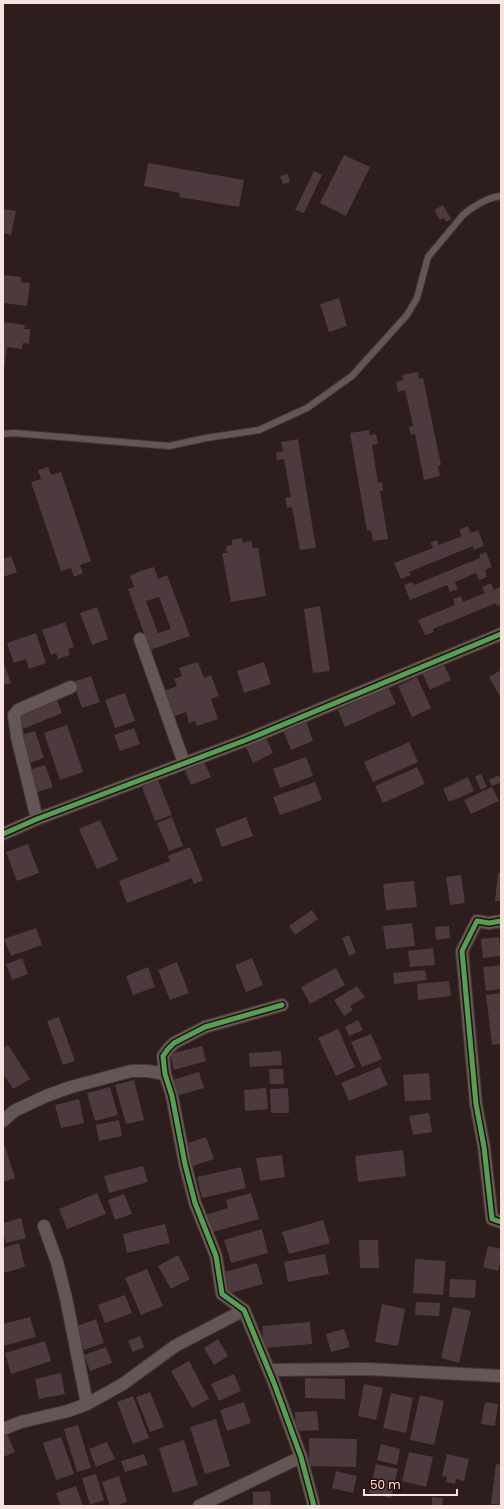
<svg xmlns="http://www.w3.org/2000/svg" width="504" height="1509" font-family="Poppins,sans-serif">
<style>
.building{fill:#4c3a3e;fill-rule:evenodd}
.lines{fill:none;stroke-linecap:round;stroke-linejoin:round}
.lane-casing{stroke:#463837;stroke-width:8}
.street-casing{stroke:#463837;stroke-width:14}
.lane{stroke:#645654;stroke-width:6}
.street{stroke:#645654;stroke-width:12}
.cycleway-casing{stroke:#2a0e0b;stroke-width:8}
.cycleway{stroke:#4ca352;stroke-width:5}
</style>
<rect width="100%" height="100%" fill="#2d1d1c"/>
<path class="building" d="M344 155 370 167 346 216 320 203Z
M148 163 244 180 239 207 179 197 180 193 144 186Z
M314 171 322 175 304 213 295 210Z
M288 174 290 182 283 184 280 176Z
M443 205 451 219 446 222 444 218 440 220 434 210Z
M3 209 16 211 11 235 3 233Z
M3 275 21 277V282L30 283 27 306 3 303Z
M339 298 347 326 329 332 320 304Z
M3 322 25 325 24 329H30L29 344 23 343 22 349 7 347 4 372H3Z
M418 372 419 379 423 378 441 465 438 466 440 476 424 480 415 434 411 435 409 427 413 426 405 390 398 392 396 382 403 380 402 375Z
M369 430 370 435 376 434 378 444 372 445 378 483 382 482 383 491H380L388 539 373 541 371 530 367 531 350 433Z
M298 439 316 548 300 550 292 507 287 508 285 498 291 497 284 459 277 460 276 453 283 451 281 442Z
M48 467 51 475 61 472 91 561 80 565 83 573 74 577 71 568 61 571 31 482 41 479 38 470Z
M468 526 471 533 478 530 484 546 474 550 473 546 409 572 411 575 401 579 394 563 433 548 430 542 437 540 439 545 462 536 459 530Z
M242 538 243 543 251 541 253 548H258L266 596 231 602 222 553H227L226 546 232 545V540Z
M486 552 492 567 485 570 487 577 479 580 476 573 455 582 458 589 450 592 447 585 410 600 404 585 413 582 414 585 480 558 479 555Z
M11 556 17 572 3 577V559Z
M154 567 158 579 167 575 190 636 150 650 128 589 134 587 130 576 137 573V572ZM159 597 171 629 158 633 146 601Z
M491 583 494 590 500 587 501 605 497 606 496 603 433 629 434 632 425 635 418 620 455 605 453 599 461 596 463 602 485 593 482 587Z
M320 606 330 671 313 673 304 609Z
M97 607 108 639 92 645 80 613Z
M65 622 74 647 68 649 70 655 58 659 56 653 51 655 42 630Z
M36 633 46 663 29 669 26 659 14 663 7 643Z
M3 661 11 683 3 685Z
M198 662 204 678 211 675 219 696 211 699 218 719 197 726 195 721 189 723 186 712 170 718 160 692 177 686 174 679 182 676 179 668Z
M264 662 271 684 244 693 237 671Z
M443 663 451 680 430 690 422 673Z
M501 670V698L489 677Z
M91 676 100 702 82 708 73 682Z
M417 677 431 708 412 717 398 686Z
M388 687 396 704 345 727 338 710Z
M125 693 135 721 115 728 105 700Z
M56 698 62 713 23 729 17 714Z
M306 721 313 741 291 750 283 730Z
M67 725 83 772 60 780 44 733Z
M134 728 140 744 120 751 114 735Z
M35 731 44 758 27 764 18 736Z
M265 736 273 753 253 763 245 745Z
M409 742 418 762 373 782 364 762Z
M306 757 313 776 280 788 273 769Z
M203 760 211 777 191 785 184 768Z
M45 765 53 787 34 793 26 771Z
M417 767 425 784 383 803 375 786Z
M481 774 487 787 481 790 475 777Z
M499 775 501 782 492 786 489 780Z
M468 777 474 791 449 802 443 789Z
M158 780 172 815 155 821 142 787Z
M315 782 322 800 280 815 273 797Z
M492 787 499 801 471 814 464 800Z
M172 817 183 846 169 851 157 823Z
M246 817 253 836 222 847 215 829Z
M100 820 118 860 97 869 79 829Z
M28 844 39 873 17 881 6 852Z
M190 847 203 880 194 884 192 878 127 903 119 881 170 861 168 856Z
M498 873H501V901H495Z
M461 875 465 903 450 905 446 877Z
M414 881 417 907 386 910 383 884Z
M312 910 318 919 295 935 289 926Z
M412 923 415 946 386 949 383 926Z
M449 926 450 938 436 940 435 927Z
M36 928 42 945 11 956 4 939Z
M349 935 356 953 349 956 342 938Z
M499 937 501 956 483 958 481 939Z
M433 948 435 965 410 967 408 951Z
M22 958 28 974 12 980 6 964Z
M252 958 263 985 246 992 235 965Z
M177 962 189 993 170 1000 158 970Z
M501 965V989L486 991 483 967Z
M148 967 155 987 133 995 126 976Z
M336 968 345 985 310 1004 301 987Z
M425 970 427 980 394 984 393 973Z
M449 981 451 996 418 1000 417 984Z
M357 986 365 997 350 1006 353 1010 344 1016 334 1000Z
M501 993V1044L492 1045 486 995Z
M59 1017 75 1061 63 1065 47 1021Z
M358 1020 363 1030 349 1036 345 1027Z
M338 1029 355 1067 336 1076 318 1038Z
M371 1034 382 1059 362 1067 351 1042Z
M8 1045 30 1079 13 1089 3 1074V1048Z
M202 1046 206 1061 174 1070 170 1054Z
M281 1051 282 1065 250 1067 249 1053Z
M380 1067 388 1085 349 1101 341 1083Z
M269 1069H283L284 1084H270Z
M199 1072 204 1088 176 1096 172 1080Z
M429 1073 431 1100 405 1101 403 1075Z
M134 1080 144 1120 126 1124 115 1085Z
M110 1087 118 1115 95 1121 87 1093Z
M266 1088 268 1109 245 1111 244 1090Z
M288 1088 289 1113H271L270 1089Z
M79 1099 84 1123 61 1128 55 1105Z
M429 1113 432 1132 413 1135 409 1116Z
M119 1120 122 1136 99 1141 96 1125Z
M206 1137 214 1159 190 1167 182 1145Z
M3 1146H5L15 1178 3 1182Z
M403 1150 406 1176 358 1182 355 1156Z
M282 1155 285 1177 260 1181 256 1158Z
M143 1166 148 1182 109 1193 104 1176Z
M241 1167 246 1188 202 1198 197 1177Z
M97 1193 106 1214 67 1229 59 1209Z
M251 1193 259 1219 210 1233 205 1215 228 1208 226 1200Z
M124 1194 132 1214 115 1220 108 1200Z
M21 1218 26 1238 6 1243 3 1233V1223Z
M323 1220 330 1243 289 1254 282 1232Z
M165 1224 170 1243 127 1253 123 1234Z
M262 1229 268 1253 231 1263 224 1240Z
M359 1240H378L379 1268H360Z
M19 1243 25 1267 3 1273V1248Z
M488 1246 501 1249V1257L498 1271 483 1267Z
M325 1254 329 1274 288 1282 284 1262Z
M178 1255 190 1279 171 1289 158 1266Z
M415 1259 446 1261 443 1295 413 1293Z
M257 1263 263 1284 227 1294 221 1273Z
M147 1269 163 1306 141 1315 125 1278Z
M450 1279 476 1280 475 1298 449 1297Z
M125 1295 132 1313 105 1323 98 1305Z
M416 1302 440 1303 439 1316 415 1315Z
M382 1304 405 1309 398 1346 375 1342Z
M453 1307 471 1311 459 1363 441 1358Z
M30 1317 36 1337 3 1346V1324Z
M96 1319 104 1343 84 1350 75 1327Z
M310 1322 312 1344 264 1348 262 1326Z
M344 1329 350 1347 331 1352 326 1334Z
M140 1336 144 1347 133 1352 128 1341Z
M218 1339 228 1356 214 1365 204 1348Z
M45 1341 51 1361 11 1374 5 1353Z
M106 1347 112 1363 90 1371 84 1355Z
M189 1361 209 1399 192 1408 171 1371Z
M61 1373 65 1394 39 1399 35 1379Z
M234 1374 241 1391 219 1401 211 1384Z
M305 1378 345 1379V1399L305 1398Z
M364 1384 383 1388 376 1420 358 1416Z
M150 1392 164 1427 150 1432 136 1397Z
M391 1393 413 1398 406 1433 383 1428Z
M420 1395 444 1401 434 1445 410 1440Z
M133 1396 149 1438 133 1444 117 1402Z
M244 1402 251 1423 227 1431 220 1410Z
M485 1402 498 1404 495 1426 481 1424Z
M317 1411 319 1430 296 1431 295 1412Z
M216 1419 230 1466 205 1474 190 1427Z
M78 1425 91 1468 77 1472 64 1429Z
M7 1434 15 1452 3 1457V1436Z
M61 1437 74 1474 56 1480 43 1443Z
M309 1438 357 1439 356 1467 309 1466Z
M184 1440 198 1485 173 1493 159 1448Z
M107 1442 115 1459 96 1467 89 1449Z
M381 1444 400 1449 397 1465 377 1460Z
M409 1452 433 1457 426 1487 402 1481Z
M144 1454 148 1465 125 1472 121 1461Z
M447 1454 469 1459 464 1481 456 1479 455 1484 446 1482 447 1477 442 1476Z
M376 1464 398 1469 391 1498 369 1493Z
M496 1464 501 1465V1505L491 1504Z
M336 1471 357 1476 353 1493 332 1488Z
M96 1474 104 1500 90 1505 82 1478Z
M119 1476 127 1502 115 1506H110L102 1482Z
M76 1486 83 1506H61L56 1493Z
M270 1491 271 1506H253V1492Z
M432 1497 443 1498 442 1506H432Z"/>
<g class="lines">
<defs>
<path id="lane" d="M3 434 14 433 169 446 206 438 259 430 307 408 352 376 407 315 417 298 428 257 463 215C472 207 488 197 501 196"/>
<path id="street" d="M140 639 184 763
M37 819 17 737 14 715 18 710 71 687
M3 834 37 819 246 740 501 634
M501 921 489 923 477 921 462 951 476 1104 484 1147 492 1219 501 1222
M282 1005 205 1027 174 1043 168 1049 163 1056 165 1074 172 1096 185 1164 195 1203 216 1256 222 1294 244 1310 274 1383 301 1457 314 1506
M3 1121 14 1111 46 1096 71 1087 131 1071H148L165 1074
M44 1226 57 1262 66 1298 87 1404
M269 1370 367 1369 501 1376
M3 1429 21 1422 68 1411 87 1404 123 1384 175 1346 244 1310
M199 1506 301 1457"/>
</defs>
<use href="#lane" class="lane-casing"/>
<use href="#street" class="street-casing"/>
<use href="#lane" class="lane"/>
<use href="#street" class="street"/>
<defs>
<path id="cycleway" d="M3 834 37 819 246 740 501 634
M501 921 489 923 477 921 462 951 476 1104 484 1147 492 1219 501 1222
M282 1005 205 1027 174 1043 168 1049 163 1056 165 1074 172 1096 185 1164 195 1203 216 1256 222 1294 244 1310 274 1383 301 1457 314 1506"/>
</defs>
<use href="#cycleway" class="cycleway-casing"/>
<use href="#cycleway" class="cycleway"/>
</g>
<rect width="504" height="1509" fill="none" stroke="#f7e2df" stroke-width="8"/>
<path d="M364 1489v6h93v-6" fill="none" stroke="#f7e2df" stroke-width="2"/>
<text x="370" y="1489" font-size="12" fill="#f7e2df" stroke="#2a0e0b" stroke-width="3" paint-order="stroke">50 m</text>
</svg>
